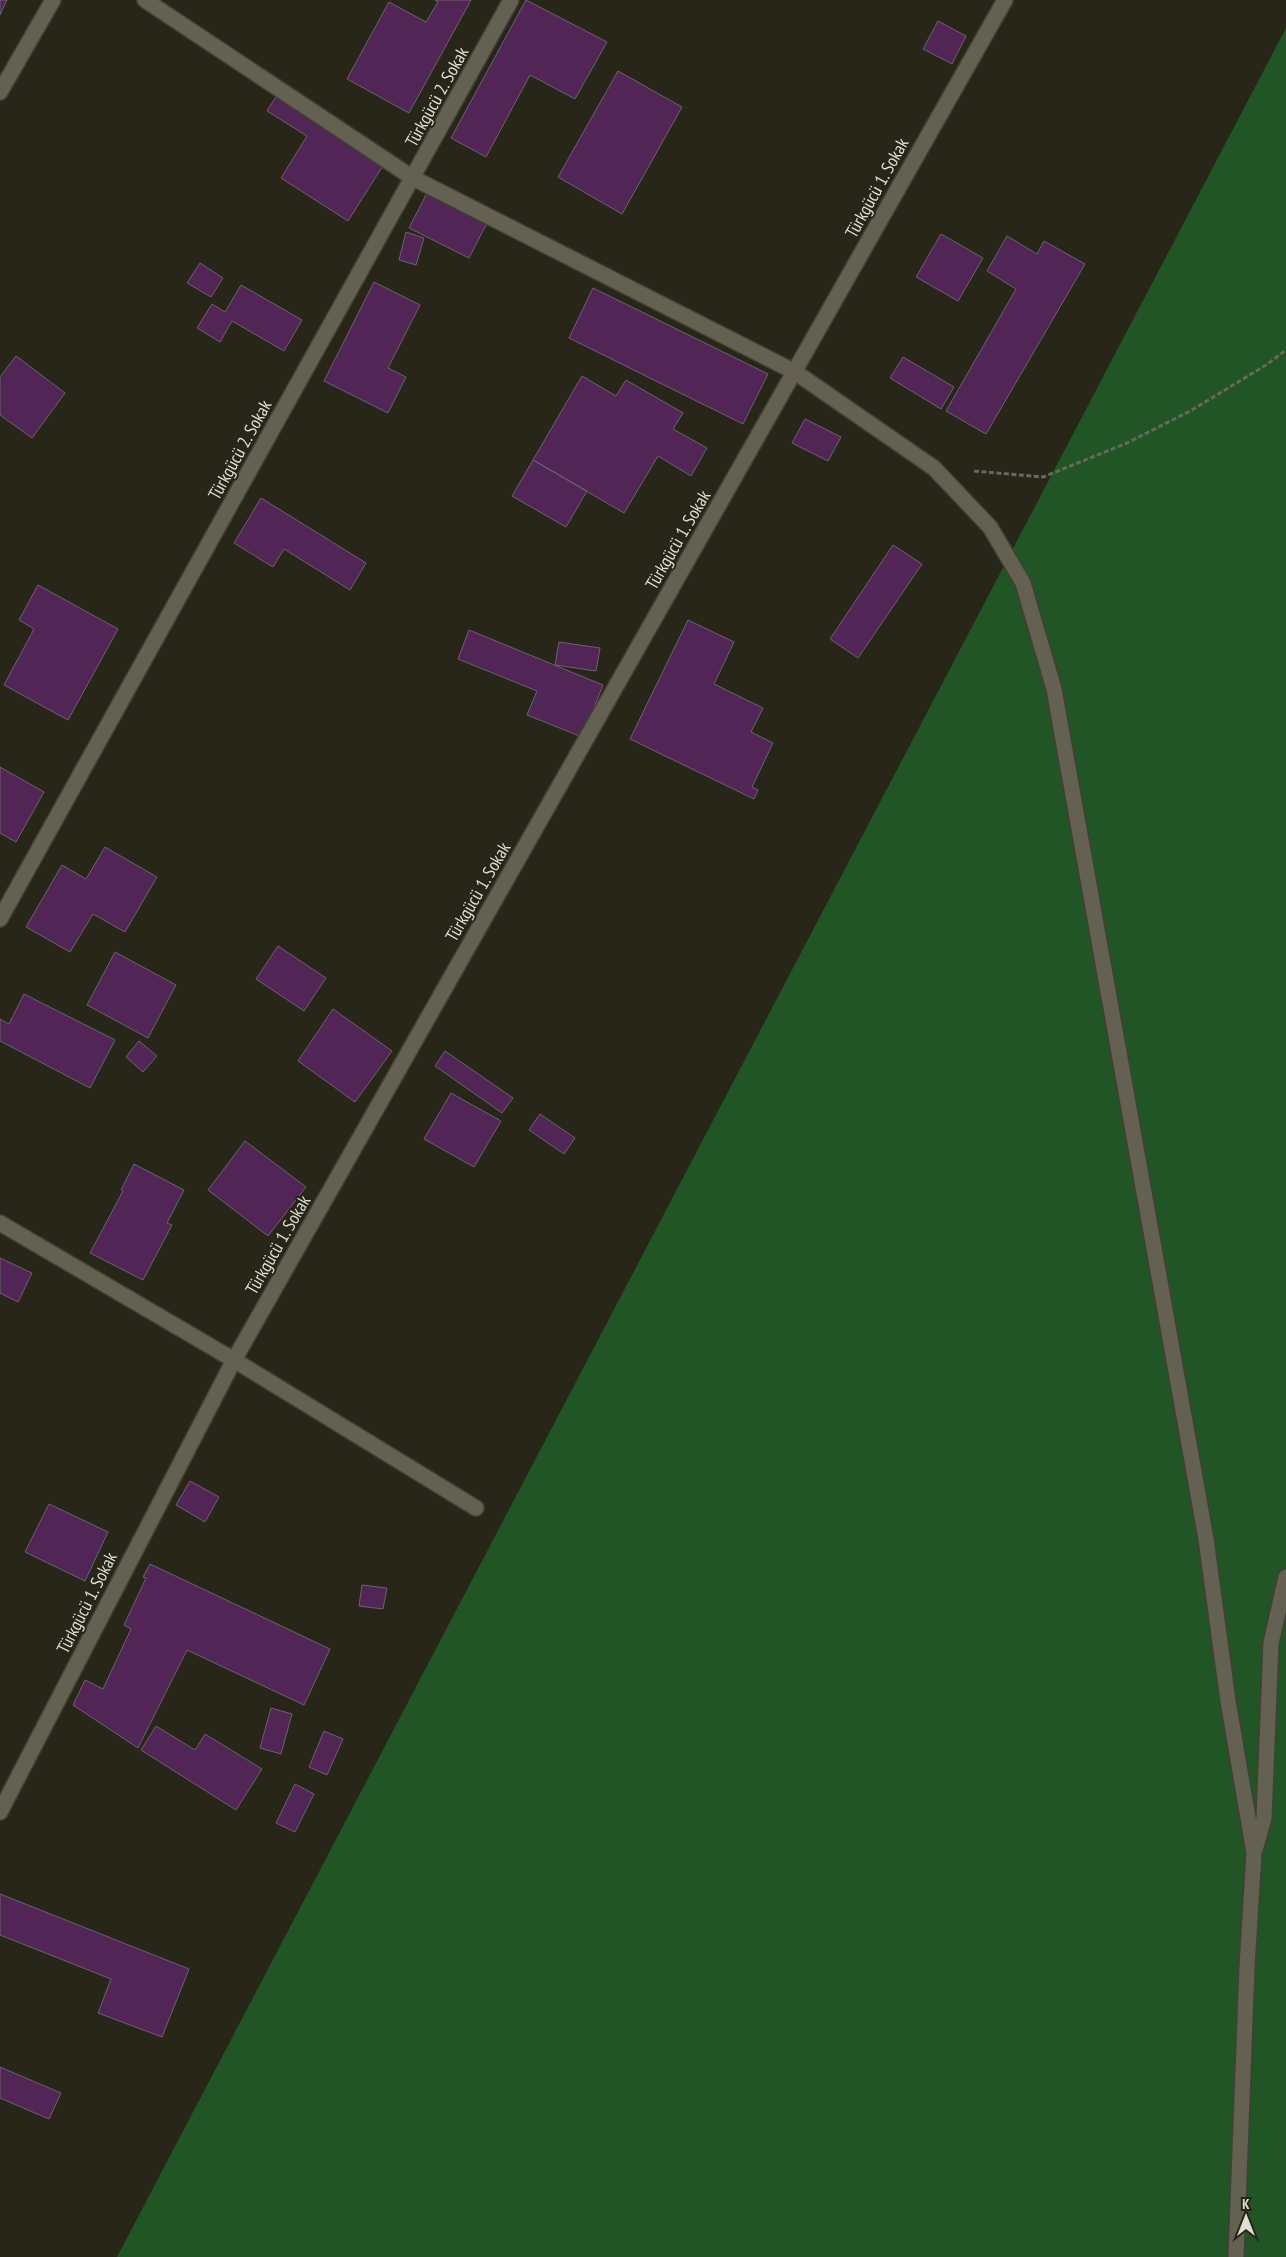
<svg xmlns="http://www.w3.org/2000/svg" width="1286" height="2257" font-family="'PT Sans Narrow',sans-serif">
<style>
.green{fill:#225525}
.building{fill:#512657;stroke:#6c626d}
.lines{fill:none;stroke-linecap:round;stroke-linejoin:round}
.minor-casing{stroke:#424036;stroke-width:18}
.path{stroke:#6a675d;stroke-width:3;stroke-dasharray:5 2.5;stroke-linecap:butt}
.minor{stroke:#646052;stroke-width:15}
.labels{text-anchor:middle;stroke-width:4;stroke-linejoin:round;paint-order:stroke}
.street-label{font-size:18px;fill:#dfddd5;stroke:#282519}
</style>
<rect width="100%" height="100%" fill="#282519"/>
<path class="green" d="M1286 28V2257H117Z"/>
<path class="building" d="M0 0H7L0 15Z
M435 0H471L409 113 347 79 389 2 426 22 438 2Z
M526 0 607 42 575 99 530 75 486 157 451 138Z
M938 21 966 36 952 64 923 49Z
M618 71 682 107 622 214 558 177Z
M277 95 384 164 348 221 281 178 307 136 267 111Z
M427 193 487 223 469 258 409 228Z
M406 232 424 238 416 265 399 260Z
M941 234 983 258 958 301 916 277Z
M1007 236 1037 254 1044 241 1085 264 986 434 946 411 1016 289 987 271Z
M200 263 223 278 211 297 187 283Z
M374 282 420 305 388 368 406 377 388 413 324 381Z
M241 285 302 320 284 351 232 321 220 342 197 328 212 304 225 312Z
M593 288 768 374 743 424 569 338Z
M16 356 65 393 32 438 0 415V377Z
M903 357 954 387 941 409 890 378Z
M582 376 616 396 626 380 683 413 673 429 707 448 691 476 658 456 624 513 533 460Z
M805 419 841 437 828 461 792 443Z
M533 460 587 491 566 527 512 496Z
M261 498 366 563 350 590 284 549 273 567 234 543Z
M893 545 922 564 858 658 830 639Z
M38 585 118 629 68 720 4 685 34 629 19 620Z
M688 620 734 642 714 684 763 708 751 732 773 743 752 787 758 790 754 799 630 739Z
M469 630 603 685 582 737 527 715 537 691 458 659Z
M559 642 600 648 596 671 555 665Z
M0 767 44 792 16 842 0 833Z
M105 847 157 877 125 932 93 914 70 952 26 927 62 865 86 879Z
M278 946 326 978 304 1011 256 979Z
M115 952 176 985 148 1038 87 1005Z
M24 994 115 1040 90 1088 0 1041V1019L9 1024Z
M333 1009 392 1051 355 1102 298 1061Z
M139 1041 157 1056 143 1072 126 1057Z
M445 1051 513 1098 502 1113 435 1066Z
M451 1093 501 1121 474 1167 424 1139Z
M540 1114 575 1138 564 1154 529 1130Z
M245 1141 306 1187 268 1236 208 1190Z
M134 1164 184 1190 167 1223 172 1225 143 1280 90 1253 123 1191 121 1190Z
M0 1258 32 1273 18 1302 0 1293Z
M190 1481 219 1497 205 1522 176 1505Z
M49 1504 108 1532 85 1581 25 1552Z
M150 1564 330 1649 304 1705 187 1650 138 1748 73 1705 85 1680 103 1689 131 1629 124 1625 146 1578 143 1577Z
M362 1585 387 1588 383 1609 359 1606Z
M271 1708 292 1714 281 1754 260 1748Z
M156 1726 195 1750 205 1734 262 1769 236 1810 141 1750Z
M324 1731 343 1739 327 1775 309 1767Z
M295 1784 314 1794 295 1832 276 1823Z
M0 1894 189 1969 162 2037 98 2013 111 1979 0 1935Z
M0 2067 61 2093 49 2119 0 2098Z"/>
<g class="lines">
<defs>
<path id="minor" d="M145 0 413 178 795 372 934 468 990 527 1023 583 1054 689 1206 1539 1228 1701 1254 1853 1247 1967 1236 2257
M0 92 53 0
M0 919 511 0
M0 1223 234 1360 476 1508
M0 1812 234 1360 1005 0
M1255 1850 1264 1818 1271 1643 1286 1577"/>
</defs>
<use href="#minor" class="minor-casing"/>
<path class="path" d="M974 471 1043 477 1127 443 1192 410 1266 365 1286 350"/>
<use href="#minor" class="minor"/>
</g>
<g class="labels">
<g class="street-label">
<text transform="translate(437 97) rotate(-61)" y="6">Türkgücü 2. Sokak</text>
<text transform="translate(877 188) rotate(-61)" y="6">Türkgücü 1. Sokak</text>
<text transform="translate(240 450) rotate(-61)" y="6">Türkgücü 2. Sokak</text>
<text transform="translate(678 540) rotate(-60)" y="6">Türkgücü 1. Sokak</text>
<text transform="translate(478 892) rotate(-60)" y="6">Türkgücü 1. Sokak</text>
<text transform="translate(278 1245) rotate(-60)" y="6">Türkgücü 1. Sokak</text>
<text transform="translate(87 1603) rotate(-63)" y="6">Türkgücü 1. Sokak</text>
</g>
</g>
<g transform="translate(1246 2217)" stroke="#282519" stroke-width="4" paint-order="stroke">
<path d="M0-4L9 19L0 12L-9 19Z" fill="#dfddd5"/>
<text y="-8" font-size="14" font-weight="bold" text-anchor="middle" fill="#dfddd5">K</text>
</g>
</svg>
